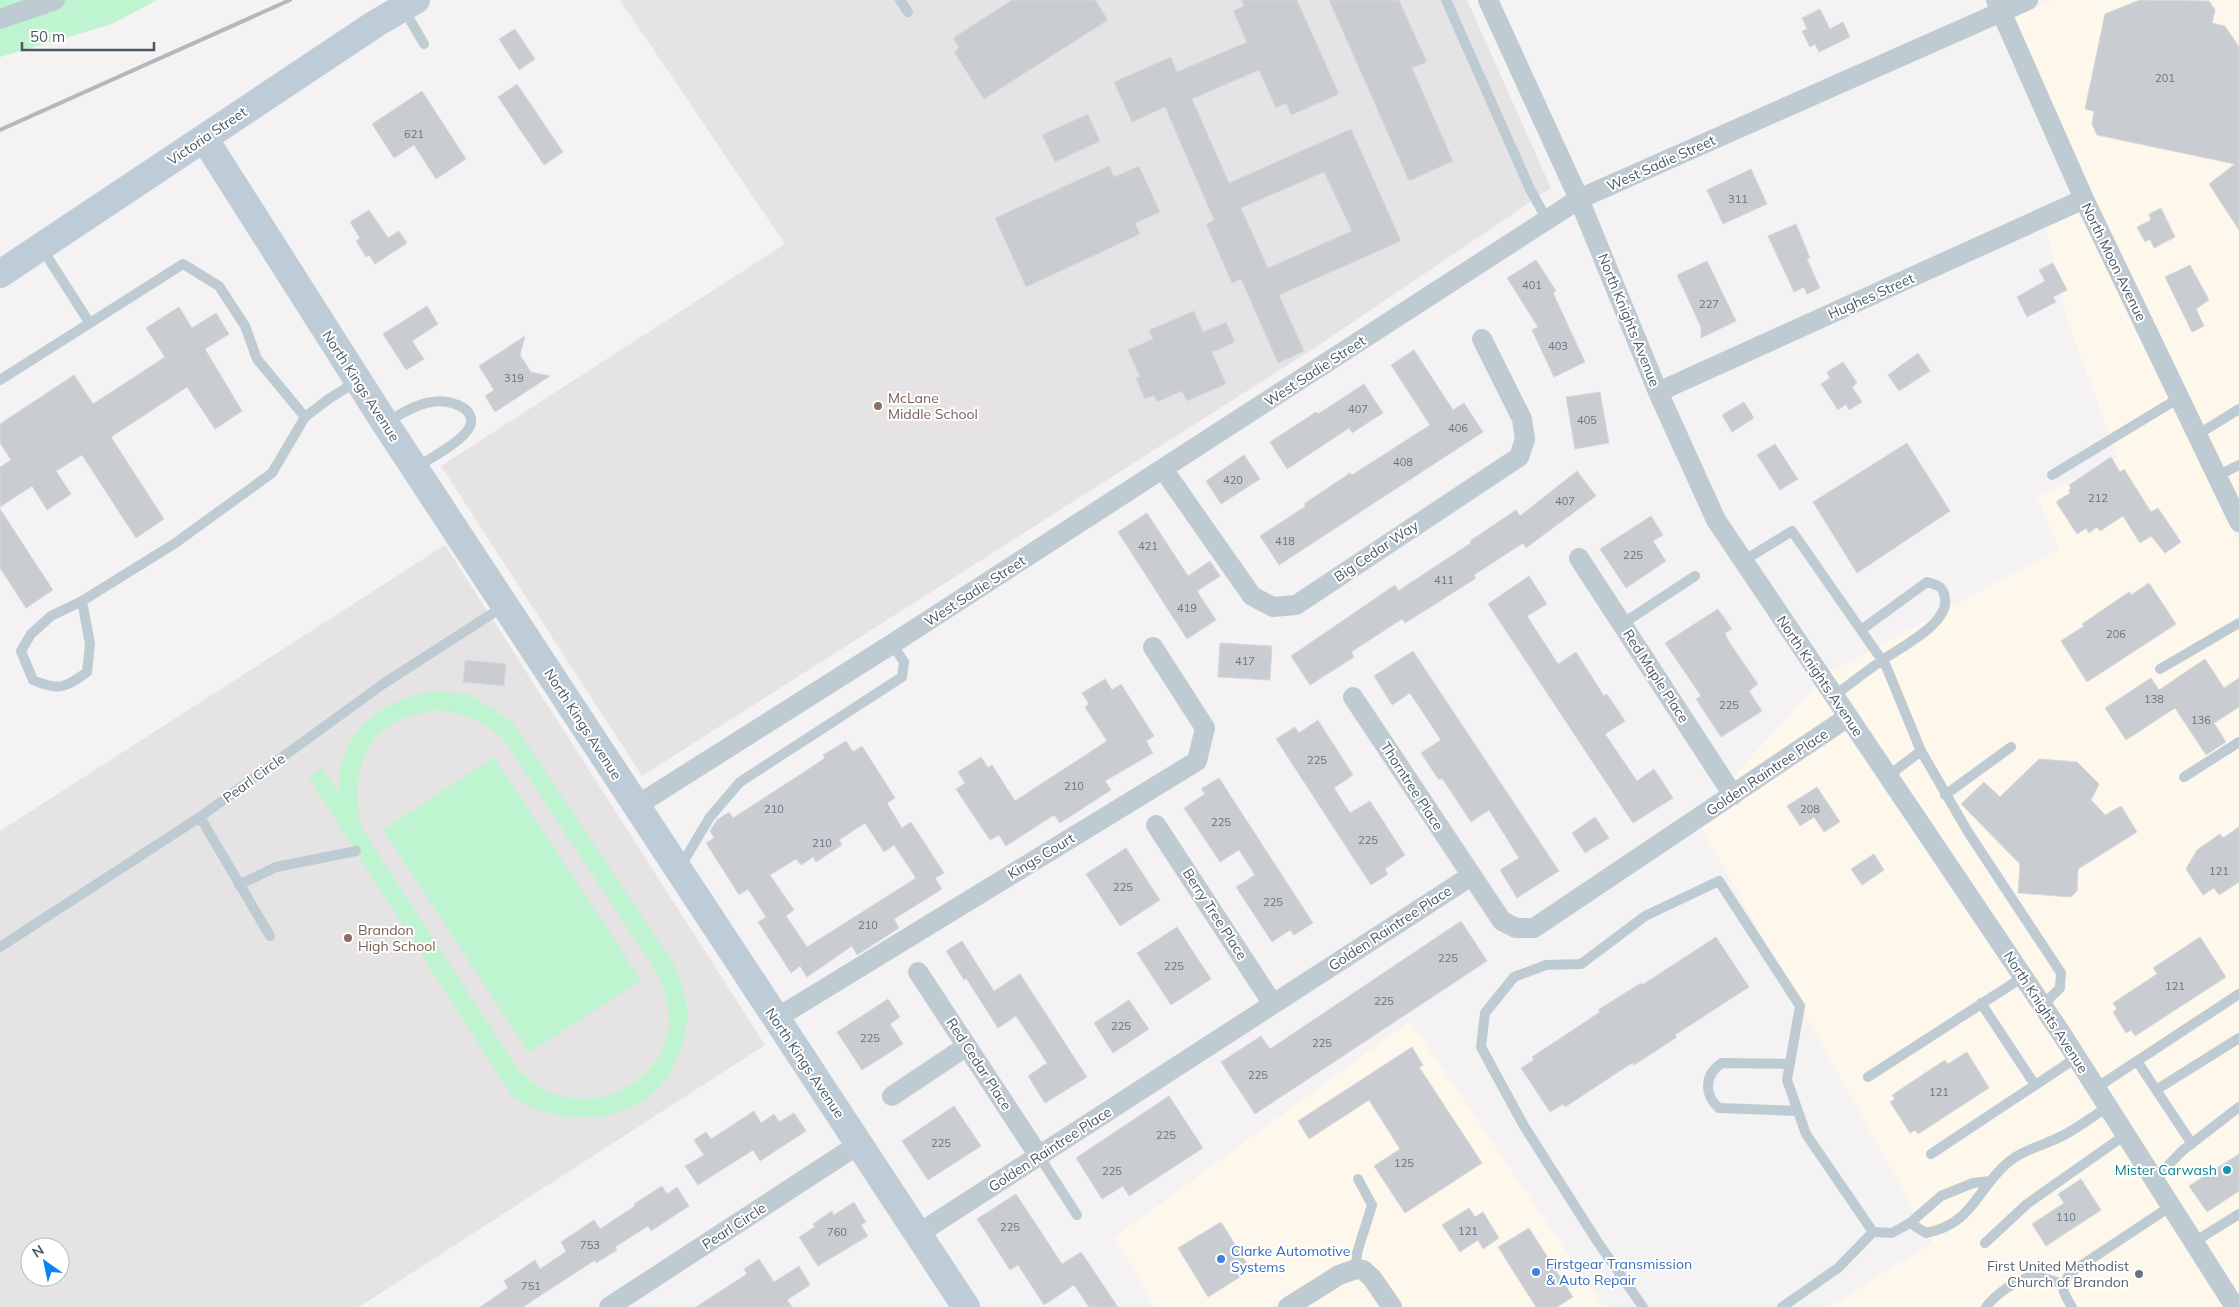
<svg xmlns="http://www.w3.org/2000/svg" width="2239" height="1307" font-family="Mulish,sans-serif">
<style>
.commercial{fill:#fef7ec}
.education{fill:#e5e3e4;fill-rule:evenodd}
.green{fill:#bef4cf;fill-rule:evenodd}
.building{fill:#c9cdd2;stroke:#d5d8de;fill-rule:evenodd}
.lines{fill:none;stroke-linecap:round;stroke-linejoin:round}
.lane{stroke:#bfcbd2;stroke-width:10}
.street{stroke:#bfcbd2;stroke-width:20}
.secondary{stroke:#beccd7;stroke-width:28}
.rail{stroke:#b3b8bd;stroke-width:4}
.education-dot{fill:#8d6e63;stroke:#fff;stroke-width:2}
.culture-dot{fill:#0f9aa8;stroke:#fff;stroke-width:2}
.shop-dot{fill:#3f7fe0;stroke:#fff;stroke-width:2}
.worship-dot{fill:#6b7280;stroke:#fff;stroke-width:2}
.labels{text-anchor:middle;stroke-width:4;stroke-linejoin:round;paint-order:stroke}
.number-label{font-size:11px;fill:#68747d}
.street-label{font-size:14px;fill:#485761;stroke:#fff}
.education-label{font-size:14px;fill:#785e54;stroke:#fff;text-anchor:start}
.culture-label{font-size:14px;fill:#0d838f;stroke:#fff;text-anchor:end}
.shop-label{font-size:14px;fill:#366cbe;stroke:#fff;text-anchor:start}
.worship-label{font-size:14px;fill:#5b616d;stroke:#fff;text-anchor:end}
</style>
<rect width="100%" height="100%" fill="#f4f2f2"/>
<path class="commercial" d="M2053 0H2239V501L2092 196 2014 17Z
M2080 212 2239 543V1297L1829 673 2059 549 2037 496 2118 459 2068 322 2046 228Z
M1816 686 2055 1041 2224 1307H1829L1932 1243 1696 817Z
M1410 1021 1604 1307H1403L1380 1273 1357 1259 1341 1263 1269 1307H1155L1115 1237Z
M1357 1279 1363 1281 1380 1307H1307L1344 1284Z"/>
<path class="education" d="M620 0H1467L1551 188 1316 347 642 776 441 466 785 244Z
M445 545 765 1045 359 1307H0V831ZM30 1247H60V1277H30Z"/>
<path class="green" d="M0 0H157L112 24 0 57Z
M439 691 472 695 512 722 673 963C679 977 685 991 687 1006 688 1021 685 1038 680 1051 675 1062 671 1072 664 1082 628 1126 554 1128 511 1095L309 778 322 768 338 792C340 782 339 768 343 758 358 716 398 695 439 691ZM436 710C465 714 481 719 503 739L658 974C666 992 672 1015 668 1034 656 1083 604 1109 557 1095 542 1091 530 1081 519 1071L361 827C353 783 357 741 402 719 412 714 425 713 436 710Z
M494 757 641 980 529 1053 383 830Z"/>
<path class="building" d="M1012 0H1095L1108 20 984 99 954 52 959 48 953 38Z
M1241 0H1297L1339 94 1291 115 1286 103 1276 108 1259 70 1192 99 1229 183 1351 129 1401 241 1279 295 1304 351 1278 363 1241 279 1232 283 1206 224 1214 220 1165 107 1132 122 1114 82 1171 57 1177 72 1247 42 1233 11 1244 6ZM1324 172 1352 231 1268 268 1241 208Z
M1329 0H1399L1427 62 1412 68 1453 161 1409 181Z
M2140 0 2209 1 2215 10 2212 23 2225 26 2239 47V230L2209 184 2235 164 2097 135 2092 124 2094 111 2085 109 2105 14Z
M1820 9 1830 29 1843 22 1850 37 1819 52 1815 44 1810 47 1802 31 1807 29 1802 18Z
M515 29 535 59 519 70 499 39Z
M517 84 563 152 544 165 498 97Z
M422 91 466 159 436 179 414 145 394 158 372 124Z
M1088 114 1100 141 1055 162 1042 135Z
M1109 166 1114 177 1139 166 1160 212 1135 223 1140 234 1026 287 995 218Z
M1751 169 1767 204 1723 224 1707 190Z
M2161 208 2175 237 2154 248 2150 239 2145 242 2137 227 2151 220 2149 214Z
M369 210 388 238 399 231 407 243 375 264 369 255 366 257 356 241 360 238 350 222Z
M1796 224 1810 258 1807 259 1820 288 1807 294 1804 287 1794 292 1768 236Z
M1536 260 1556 291 1553 293 1585 362 1554 377 1532 330 1538 327 1507 278Z
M1707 261 1736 321 1701 338V327L1677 275Z
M2053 263 2067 290 2053 297 2056 302 2027 317 2017 297 2045 281 2039 270Z
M2190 265 2209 300 2196 309 2204 326 2192 332 2165 277Z
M427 306 438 324 412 341 424 359 406 370 383 334Z
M179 307 192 328 216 313 229 334 205 349 242 411 215 429 187 387 111 437 164 519 136 538 82 455 56 471 71 494 47 510 32 486 0 507V467L11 460 0 443V424L74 375 93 404 165 357 146 328Z
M1194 311 1203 332 1226 322 1235 342 1212 352 1226 384 1187 401 1182 391 1157 402 1154 395 1145 399 1136 378 1140 377 1128 350 1153 339 1149 330Z
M525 336 520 355 531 372 550 376 495 412 485 396 494 390 479 366Z
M1414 350 1453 410 1464 403 1483 432 1279 565 1260 536 1306 506 1304 504 1350 473 1352 475 1430 425 1391 365Z
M1918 353 1930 371 1899 391 1888 375Z
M1843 362 1857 383 1852 387 1862 402 1849 410 1846 404 1838 410 1821 384 1830 378 1827 372Z
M1364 384 1383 413 1352 433 1349 428 1287 469 1270 442 1316 412 1318 414Z
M1600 392 1609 443 1575 449 1566 397Z
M1744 402 1754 418 1732 432 1722 415Z
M1907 443 1950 511 1857 573 1813 502Z
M1775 444 1798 479 1780 490 1757 455Z
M1244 455 1260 479 1221 504 1206 481Z
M2111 457 2120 472 2124 469 2151 512 2158 508 2181 542 2165 553 2151 536 2140 543 2123 516 2100 531 2097 527 2089 533 2086 528 2077 534 2056 502 2070 493 2069 490 2071 488 2069 485Z
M1577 471 1596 496 1526 548 1523 543 1474 575 1476 578 1429 608 1405 623 1402 619 1351 652 1354 657 1310 685 1291 656 1395 585 1398 591 1471 543 1470 541 1516 510 1520 516Z
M0 509 53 590 26 608 0 568Z
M1147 513 1188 576 1210 561 1220 576 1197 591 1216 620 1187 639 1118 532Z
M1651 516 1663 535 1653 541 1666 561 1626 588 1600 549Z
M1529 576 1547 604 1527 616 1558 664 1576 652 1604 696 1607 694 1625 721 1605 734 1637 781 1654 769 1673 798 1633 823 1488 604Z
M2149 583 2176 624 2087 682 2061 641 2084 626 2082 624 2129 592 2131 595Z
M1718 609 1732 629 1725 633 1729 642 1758 684 1749 691 1762 711 1721 737 1696 699 1701 696 1665 643Z
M1220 643 1272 646 1270 680 1218 677Z
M1413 651 1559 871 1517 898 1500 870 1519 858 1489 810 1471 822 1442 778 1439 780 1421 753 1441 740 1410 693 1392 705 1374 676Z
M2205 659 2224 688 2239 678V707L2214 723 2226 742 2206 755 2175 708 2126 740 2105 708 2151 678 2159 690Z
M465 660 506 664 504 686 463 682Z
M1105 679 1112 690 1121 684 1154 736 1146 741 1153 753 1105 781 1111 790 1060 823 1054 815 1006 846 999 835 990 840 956 789 965 783 958 772 981 757 988 768 992 765 1015 801 1107 741 1085 707 1089 704 1082 693Z
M1318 720 1353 775 1334 788 1350 813 1370 801 1405 855 1385 869 1388 874 1371 885 1276 739 1295 727 1299 733Z
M846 741 853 752 862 746 895 798 887 803 902 828 911 822 944 873 935 878 942 889 894 919 899 928 857 955 852 946 807 977 800 966 791 973 758 922 766 917 748 889 739 895 706 843 714 838 710 831 717 820 729 812 733 818 798 776 825 758 823 755ZM865 823 884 852 894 845 916 878 807 947 786 916 794 910 770 875 796 859 801 865 813 857 816 862 842 845 839 840Z
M2039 759 2077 762 2099 784 2091 800 2105 815 2121 806 2137 832 2078 869 2077 891 2071 897 2018 893 2020 864 1961 804 1984 782 2000 797Z
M1219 778 1313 923 1294 935 1290 930 1272 942 1236 887 1255 875 1239 850 1220 862 1184 808 1205 794 1201 789Z
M1817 787 1840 822 1824 832 1814 817 1800 826 1787 806Z
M1595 817 1609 838 1585 853 1572 833Z
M2239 827V882L2219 895 2214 888 2203 895 2186 869 2197 850 2220 834 2223 838Z
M1126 848 1160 900 1120 926 1086 874Z
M1874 854 1884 870 1862 885 1851 869Z
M1461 921 1487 961 1255 1114 1221 1062 1261 1036 1270 1049Z
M1177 927 1211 979 1171 1005 1137 953Z
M1716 937 1749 987 1675 1035 1677 1037 1634 1065 1632 1063 1565 1107 1563 1104 1550 1112 1521 1068 1534 1060 1532 1057 1600 1012 1598 1010 1641 983 1642 985Z
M2200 937 2226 977 2135 1036 2131 1030 2126 1033 2113 1012 2117 1009 2113 1003 2157 974 2153 968Z
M962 941 994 991 1020 974 1087 1077 1045 1103 1028 1076 1047 1063 1016 1016 998 1028 966 978 964 980 946 951Z
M888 999 900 1017 890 1024 903 1044 862 1070 837 1032Z
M1129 1000 1149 1029 1113 1053 1094 1023Z
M1412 1047 1423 1065 1419 1067 1482 1163 1405 1213 1374 1166 1400 1149 1369 1100 1309 1139 1298 1121Z
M1967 1052 1989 1088 1918 1134 1915 1130 1910 1133 1890 1102 1895 1099 1892 1095 1945 1060 1948 1064Z
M1169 1096 1203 1148 1129 1196 1123 1186 1102 1199 1076 1158Z
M954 1106 981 1146 928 1180 902 1141Z
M754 1111 761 1123 774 1114 779 1122 794 1113 806 1131 760 1161 753 1150 698 1185 685 1166 704 1155 694 1140 706 1132 711 1139Z
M2239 1154V1191L2207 1212 2189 1186Z
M2081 1179 2101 1210 2046 1246 2032 1224 2064 1203 2058 1194Z
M662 1186 667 1194 677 1187 689 1206 651 1231 648 1226 615 1247 617 1250 596 1263 595 1260 523 1307H480L508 1288 504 1281 535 1260 540 1269 564 1253 566 1251 561 1242 594 1220 600 1229 635 1206 634 1204Z
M1016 1194 1062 1264 1081 1252 1118 1307H1089L1074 1285 1044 1305 1018 1265 1010 1270 977 1219Z
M854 1202 866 1222 861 1225 868 1236 818 1266 799 1237 815 1227 813 1224 832 1211 834 1215Z
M1469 1208 1475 1217 1483 1212 1499 1238 1483 1249 1478 1240 1460 1252 1442 1225Z
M1221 1222 1251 1270 1208 1297 1178 1248Z
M1529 1228 1573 1297 1557 1307H1536L1498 1247Z
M759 1259 774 1282 799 1266 810 1285 787 1300 792 1307H696L747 1274 744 1269Z"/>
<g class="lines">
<path class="lane" d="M900 0 908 12
M1446 0 1530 189 1547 220
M403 8 424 44
M41 247 89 322
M0 380 183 264 219 286 245 326 257 359 305 417 330 398 356 382
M386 423C409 408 438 391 465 409 470 413 473 420 470 426 464 441 429 459 415 468
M2197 435 2239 409
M2052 475 2179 398
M2217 476 2239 465
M1743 561 1792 531 1886 666 1921 751 1888 776
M82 601 90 644 87 672C66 688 58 691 33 680L21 651 31 634 51 616 82 601 174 544 272 473 305 417
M1622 624 1695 576
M2160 669 2239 623
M1834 696C1850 684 1865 672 1881 661 1899 648 1949 624 1945 599 1944 587 1938 585 1927 582L1861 630
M1921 751 1968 832 2061 973 2060 988 2042 1006
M2184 777 2239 742
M1945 795 2011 747
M200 817 270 936
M677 864 685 859 710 817 740 782 902 677 904 662 892 644
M239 885 276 867 356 851
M0 947 200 817 383 684 504 606
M1981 1003 2035 1085
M2137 1061 2192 1144
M1789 1064 1722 1063C1705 1074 1703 1094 1719 1108L1797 1111
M1868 1077 2023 977
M2096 1088 2239 994
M2156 1090 2239 1038
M1931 1154 2076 1058
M1039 1156 1077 1215
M2154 1180 2182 1151 2239 1107
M1910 1223 1926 1233C1969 1225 1975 1195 2002 1168 2019 1150 2041 1147 2062 1136 2078 1128 2093 1116 2108 1107
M2194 1242 2239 1214
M1985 1243 2027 1204 2125 1135
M1356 1269 1357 1253 1372 1205 1358 1179
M1643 1307 1597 1241 1524 1126 1481 1047 1485 1013 1514 977 1546 965 1581 964 1645 916 1719 881 1800 1006 1787 1080 1806 1134 1873 1232 1892 1233 1910 1223 1941 1196 1973 1183 1990 1181
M1782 1307 1838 1268 1873 1232
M1986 1307C1995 1295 2016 1279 2032 1277 2040 1275 2054 1282 2063 1284
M2072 1307C2062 1291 2060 1289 2070 1273L2171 1206"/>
<path class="street" d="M1488 0 1579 199 1658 392 1716 520 2063 1036 2235 1307
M1996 0 2084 199 2239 522
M0 19 55 0
M1658 392 2084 199
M1163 469 1252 596 1273 607 1296 605 1519 457 1525 439 1522 419 1482 339
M1579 558 1733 795
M1353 697 1502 921 1516 928H1534L1848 717
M636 806 892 644 1579 199 2028 0
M1156 825 1273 1004
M918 972 1039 1156
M775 1019 1197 761 1205 728 1153 647
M892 1096 967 1046
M918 1234 1471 876
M609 1307 859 1144
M1288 1307 1339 1275 1356 1269 1363 1270 1372 1278 1392 1307"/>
<path class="secondary" d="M204 138 385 423 966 1307
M0 274 375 24 416 0"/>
<path class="rail" d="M0 130 290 0"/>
</g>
<g class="education-dot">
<circle cx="878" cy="406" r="5"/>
<circle cx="348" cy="938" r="5"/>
</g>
<circle class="culture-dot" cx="2227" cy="1170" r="5"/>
<g class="shop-dot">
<circle cx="1221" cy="1259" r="5"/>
<circle cx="1536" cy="1272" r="5"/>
</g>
<circle class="worship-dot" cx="2139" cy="1274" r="5"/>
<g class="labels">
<g class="number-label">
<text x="2165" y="82">201</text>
<text x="414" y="138">621</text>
<text x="1738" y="203">311</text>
<text x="1532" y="289">401</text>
<text x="1709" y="308">227</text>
<text x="1558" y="350">403</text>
<text x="514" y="382">319</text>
<text x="1358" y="413">407</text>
<text x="1587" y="424">405</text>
<text x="1458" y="432">406</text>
<text x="1403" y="466">408</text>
<text x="1233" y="484">420</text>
<text x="2098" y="502">212</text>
<text x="1565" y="505">407</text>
<text x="1285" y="545">418</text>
<text x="1148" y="550">421</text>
<text x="1633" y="559">225</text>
<text x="1444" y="584">411</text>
<text x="1187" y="612">419</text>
<text x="2116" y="638">206</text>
<text x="1245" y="665">417</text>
<text x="2154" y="703">138</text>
<text x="1729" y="709">225</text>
<text x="2201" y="724">136</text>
<text x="1317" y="764">225</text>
<text x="1074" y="790">210</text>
<text x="774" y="813">210</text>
<text x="1810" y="813">208</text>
<text x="1221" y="826">225</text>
<text x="1368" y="844">225</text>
<text x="822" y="847">210</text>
<text x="2219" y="875">121</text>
<text x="1123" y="891">225</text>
<text x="1273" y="906">225</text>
<text x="868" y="929">210</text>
<text x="1448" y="962">225</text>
<text x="1174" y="970">225</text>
<text x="2175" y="990">121</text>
<text x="1384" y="1005">225</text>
<text x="1121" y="1030">225</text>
<text x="870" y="1042">225</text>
<text x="1322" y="1047">225</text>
<text x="1258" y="1079">225</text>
<text x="1939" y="1096">121</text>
<text x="1166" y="1139">225</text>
<text x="941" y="1147">225</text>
<text x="1404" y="1167">125</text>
<text x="1112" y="1175">225</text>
<text x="2066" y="1221">110</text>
<text x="1010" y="1231">225</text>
<text x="1468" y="1235">121</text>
<text x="837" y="1236">760</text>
<text x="590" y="1249">753</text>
<text x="531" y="1290">751</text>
</g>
<g class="street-label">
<text transform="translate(207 136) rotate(-34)" y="5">Victoria Street</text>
<text transform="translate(1661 163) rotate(-24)" y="5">West Sadie Street</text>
<text transform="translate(2114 262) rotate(64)" y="5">North Moon Avenue</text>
<text transform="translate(1871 296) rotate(-24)" y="5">Hughes Street</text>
<text transform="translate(1629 320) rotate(68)" y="5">North Knights Avenue</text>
<text transform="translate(1315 371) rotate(-33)" y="5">West Sadie Street</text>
<text transform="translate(361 386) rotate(57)" y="5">North Kings Avenue</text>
<text transform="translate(1376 551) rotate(-34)" y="5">Big Cedar Way</text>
<text transform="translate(975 591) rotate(-33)" y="5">West Sadie Street</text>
<text transform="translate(1656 676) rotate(57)" y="5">Red Maple Place</text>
<text transform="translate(1820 676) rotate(56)" y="5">North Knights Avenue</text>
<text transform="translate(583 724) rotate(57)" y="5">North Kings Avenue</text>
<text transform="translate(1767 772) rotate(-34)" y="5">Golden Raintree Place</text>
<text transform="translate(254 778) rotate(-36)" y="5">Pearl Circle</text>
<text transform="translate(1412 786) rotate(57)" y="5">Thorntree Place</text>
<text transform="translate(1041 856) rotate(-31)" y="5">Kings Court</text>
<text transform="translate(1215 914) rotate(57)" y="5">Berry Tree Place</text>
<text transform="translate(1390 928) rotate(-33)" y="5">Golden Raintree Place</text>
<text transform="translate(2046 1012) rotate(57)" y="5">North Knights Avenue</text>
<text transform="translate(805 1063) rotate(56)" y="5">North Kings Avenue</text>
<text transform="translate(979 1064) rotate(57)" y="5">Red Cedar Place</text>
<text transform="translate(1050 1149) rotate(-33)" y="5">Golden Raintree Place</text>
<text transform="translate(734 1226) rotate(-33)" y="5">Pearl Circle</text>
</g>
<g class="education-label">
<text x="888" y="403">McLane<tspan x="888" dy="16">Middle School</tspan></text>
<text x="358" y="935">Brandon<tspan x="358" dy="16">High School</tspan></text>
</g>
<g class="culture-label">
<text x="2217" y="1175">Mister Carwash</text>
</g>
<g class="shop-label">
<text x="1231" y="1256">Clarke Automotive<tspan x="1231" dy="16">Systems</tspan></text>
<text x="1546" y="1269">Firstgear Transmission<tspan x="1546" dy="16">&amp; Auto Repair</tspan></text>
</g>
<g class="worship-label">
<text x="2129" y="1271">First United Methodist<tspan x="2129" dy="16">Church of Brandon</tspan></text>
</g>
</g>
<g transform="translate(45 1262) rotate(327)"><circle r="24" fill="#ffffff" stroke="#b6bcc0"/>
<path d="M0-4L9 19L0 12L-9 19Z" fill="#0b84f5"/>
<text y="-8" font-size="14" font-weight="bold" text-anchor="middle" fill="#485761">N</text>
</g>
<path d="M22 42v8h132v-8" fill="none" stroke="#485761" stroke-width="2.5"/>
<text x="30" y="42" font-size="15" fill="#485761" stroke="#ffffff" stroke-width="4" paint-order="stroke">50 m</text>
</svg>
